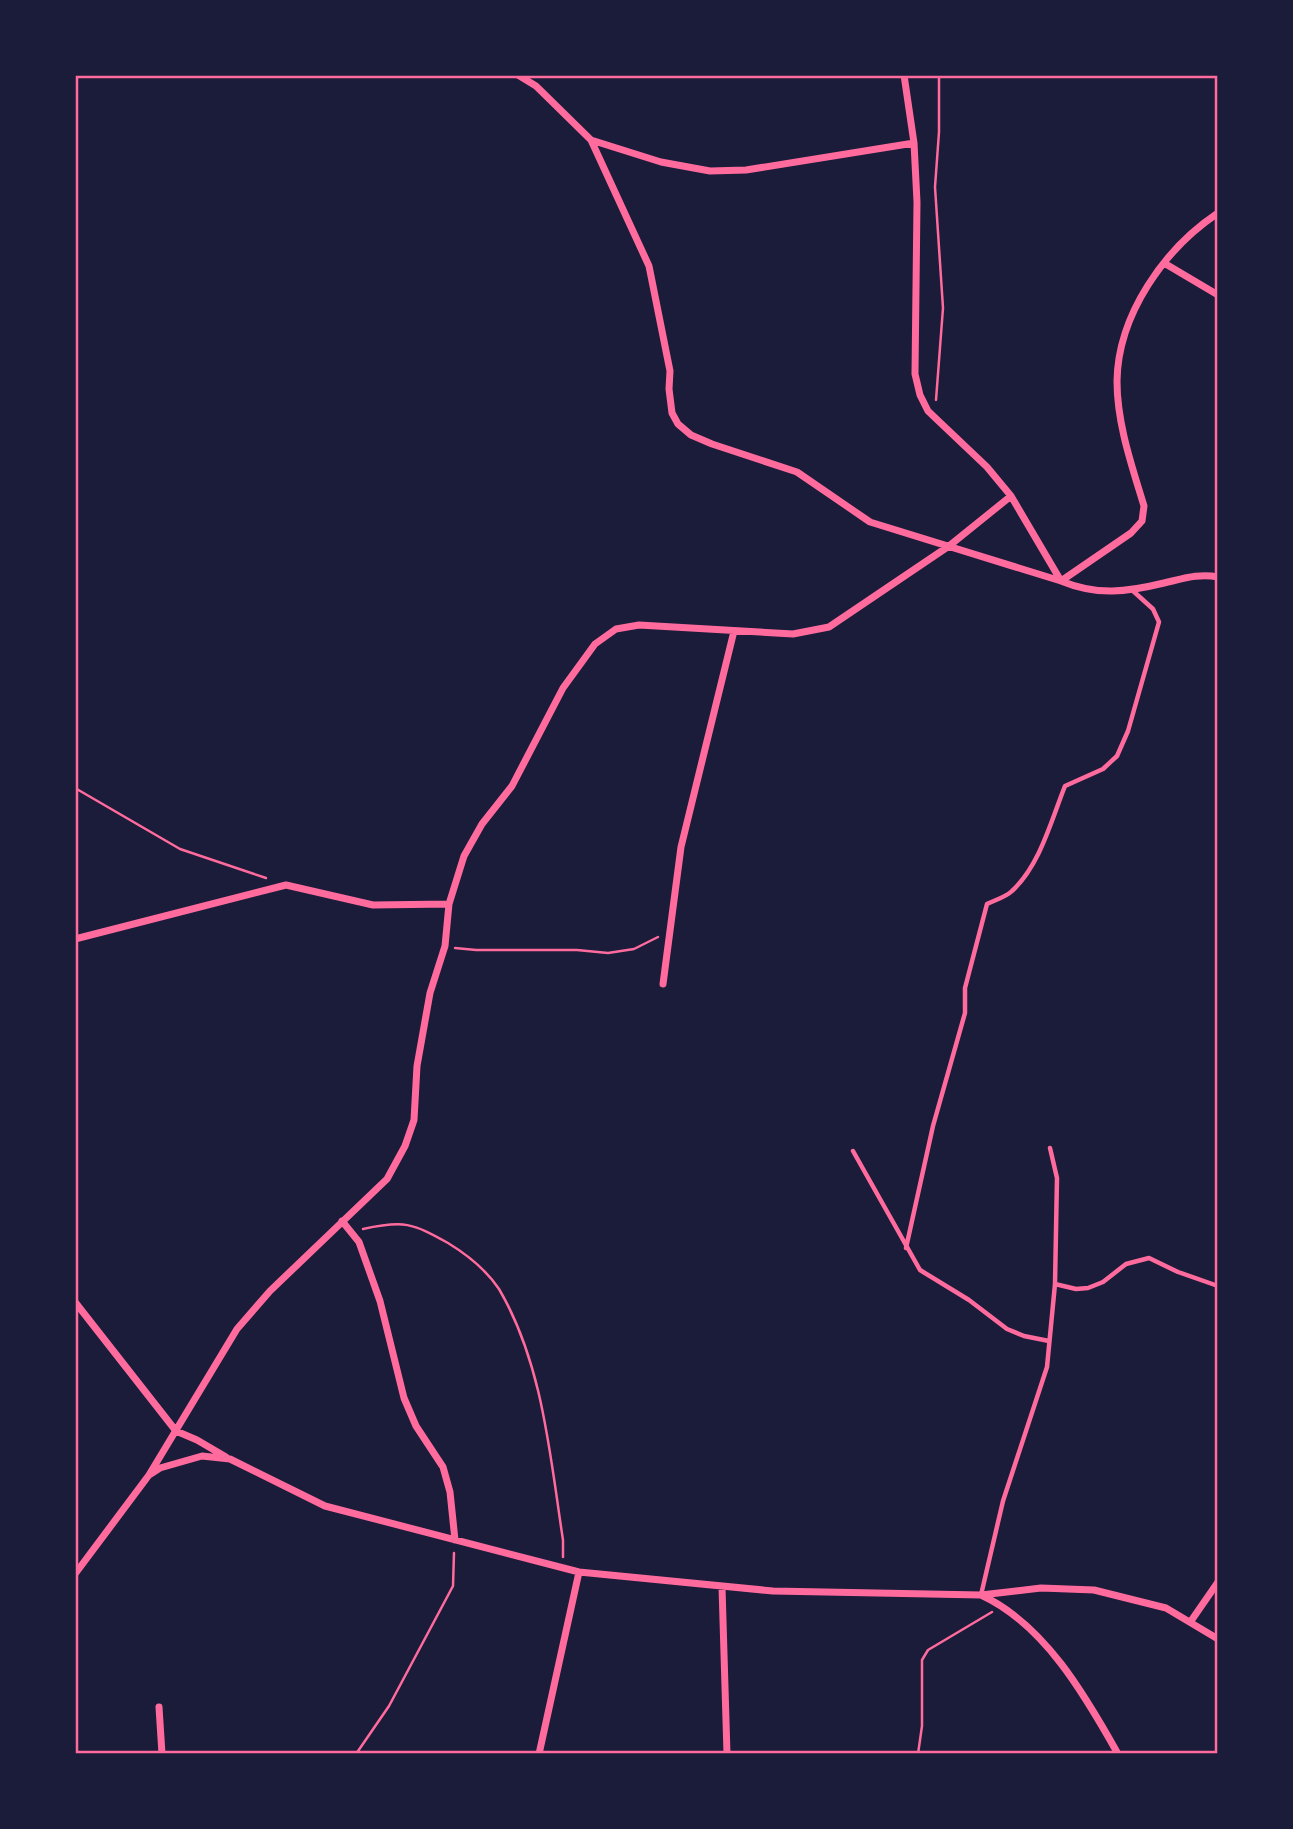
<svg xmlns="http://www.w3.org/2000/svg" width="1293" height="1829" font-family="'Open Sans',sans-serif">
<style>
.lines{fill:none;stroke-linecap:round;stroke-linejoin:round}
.path{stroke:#ff6b9d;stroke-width:2.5}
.service{stroke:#ff6b9d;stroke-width:4.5}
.minor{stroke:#ff6b9d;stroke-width:7}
.neatline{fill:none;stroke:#ff6b9d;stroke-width:2.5}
</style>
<rect width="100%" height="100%" fill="#1b1b3a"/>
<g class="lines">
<path class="path" d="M936 400 943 308 935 187 939 132V75
M75 788 180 849 266 878
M455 948 476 950H577L608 953 634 949 658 937
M363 1229C404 1220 412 1223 448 1243 466 1254 487 1271 499 1289 543 1364 550 1456 563 1540V1557
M356 1754 389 1706 453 1586 454 1553
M918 1754 922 1726V1660L928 1650 992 1612"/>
<path class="service" d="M853 1151 920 1270 969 1300 1007 1329 1024 1336 1049 1341
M906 1248 933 1126 965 1013V988L987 904C995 900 1006 897 1012 891 1040 865 1051 821 1065 786L1103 769 1117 756 1128 731 1159 622 1153 609 1132 590
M1055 1284 1076 1289 1088 1288 1103 1282 1126 1264 1149 1258 1178 1272 1218 1286
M981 1595 1003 1501 1047 1367 1055 1284 1057 1178 1050 1148"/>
<path class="minor" d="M518 75 536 86 591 140 649 266 670 371 669 389 672 413 678 424 691 435 712 444 797 472 870 522 1061 581 1131 533 1142 521 1144 506C1132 466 1117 424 1117 381 1118 315 1164 249 1218 213
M904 75 914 143 917 202 915 374 920 395 928 411 987 467 1011 496 1061 581C1097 596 1127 592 1164 583 1182 579 1199 573 1218 577
M591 140 661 162 710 171 746 170 914 143
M1164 263 1218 295
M75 939 286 885 373 905 449 904
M663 984 681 847 734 631
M342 1221 359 1242 380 1301 404 1398 416 1426 443 1467 450 1492 455 1540
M75 1302 176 1431 197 1440 226 1457
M149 1475 237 1329 270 1291 387 1179 405 1146 414 1120 417 1066 430 993 445 946 449 904 464 856 482 824 512 786 563 688 595 644 616 629 639 625 793 634 829 627 949 546 1011 496
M75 1574 149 1475 160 1468 202 1456 230 1459 325 1506 579 1572 773 1591 981 1595C1044 1624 1085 1695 1118 1754
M722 1587 727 1754
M981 1595 1041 1588 1094 1590 1166 1608 1218 1639
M1191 1621 1218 1582
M159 1707 162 1754
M539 1754 579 1572"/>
</g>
<rect width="1293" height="1829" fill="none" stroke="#1b1b3a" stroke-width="154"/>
<rect x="77" y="77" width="1139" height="1675" class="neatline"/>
</svg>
